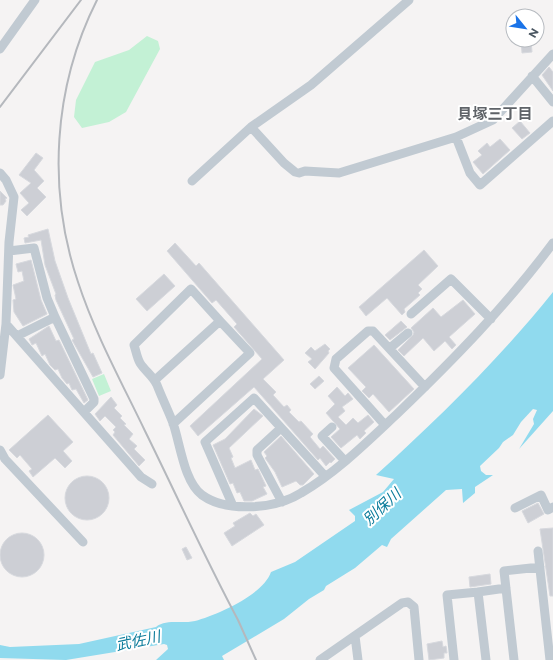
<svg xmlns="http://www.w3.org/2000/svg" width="553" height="660" font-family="Montserrat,'Noto Sans JP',sans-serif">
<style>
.green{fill:#c3f1d5}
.water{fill:#90daee}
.building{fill:#cdcfd5;stroke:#d7d9de}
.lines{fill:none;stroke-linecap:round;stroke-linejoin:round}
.minor{stroke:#c1cad2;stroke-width:9}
.rail{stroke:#b5b8bd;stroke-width:2}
.labels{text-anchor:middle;stroke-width:4;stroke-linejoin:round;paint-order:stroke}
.neighbourhood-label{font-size:15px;font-weight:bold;fill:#5f6368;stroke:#fff}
.water-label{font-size:15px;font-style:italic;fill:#0c7c9b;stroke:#fff}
</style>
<rect width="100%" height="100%" fill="#f5f3f3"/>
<path class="green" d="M147 36 158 41 160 49 126 112 109 122 82 128 74 117 76 100 95 62 129 50Z
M104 374 111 391 99 396 92 379Z"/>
<path class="water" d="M553 292V411L519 449 534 424 533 419 537 410 533 409 521 422 513 435 503 442 499 448 480 466 481 471 486 475H493L475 487V493L463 503 462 489 446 490 391 539 387 547 382 545 355 568 326 586 324 590 309 599 284 619 222 656 224 660H156L168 649 167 645 164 644 66 660 0 658V645L10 647 79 644 156 627C166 619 182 624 195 621 217 615 263 595 271 572L295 562 355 521V516L349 510 383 492 394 479 376 475C439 418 500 358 553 292Z"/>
<path class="building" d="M521 40H531L532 52 522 53Z
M549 67 553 72V91L542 75Z
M520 121 530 133 522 139 512 128Z
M500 139 510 150 483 174 473 162 482 155 478 151 487 143 490 147Z
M36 153 43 158 34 170 44 181 37 188 46 197 27 216 21 210 29 203 20 193 31 183 19 175Z
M0 191 7 198 5 199 6 201 3 205H0Z
M48 229 55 261 68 298 91 354 93 353 102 373 93 377 72 340 74 339 56 300 55 295 56 294 45 265 41 240 25 243 24 238 29 237 28 235Z
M175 243 196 266 199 263 284 360 263 379 276 392 273 395 284 407 287 405 291 410 289 412 299 422 301 421 313 434 310 437 320 449 323 446 335 459 331 463 330 462 326 466 320 458 318 460 254 387 198 436 190 426 262 359 234 327 237 324 216 300 212 303 167 251Z
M424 250 438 266 418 285 422 289 418 293 420 295 404 309 405 312 402 315 387 298 366 316 359 307Z
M31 260 41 300 47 314 23 326 14 312 13 300 16 299 13 285 24 281 22 271 18 272 16 264Z
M164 274 175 286 147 311 136 299Z
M463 300 475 314 449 337 456 345 452 349 445 341 434 351 423 338 404 356 398 350 413 335 414 332 411 328 433 308 441 317Z
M401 321 407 327 390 340 385 335Z
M49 326 56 341 59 340 88 400 84 403 76 389 72 390 69 383 67 384 62 378 58 369 55 370 50 365 45 354 42 356 36 343 32 345 29 339Z
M325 344 330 349 328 351 329 353 315 369 308 362 312 359 305 353 311 347 315 351Z
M374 345 414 389 389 412 373 394 369 398 362 391 366 387 348 368Z
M319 376 324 381 315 389 310 384Z
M337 387 345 396 348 393 353 399 342 407 345 411 338 417 346 425 353 418 358 423 368 415 374 422 364 431 366 433 360 439 357 435 341 448 331 437 340 429 326 413 335 404 328 396Z
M111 397 117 405 114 408 122 416 120 418 126 424 124 425 133 434 129 439 137 446 134 449 145 460 139 466 113 435 115 432 113 430 116 427 105 416 100 421 95 414Z
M254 409 263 416 229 448 233 457 231 458 235 468 251 460 255 470 258 469 266 486 263 487 267 494 252 501H244L240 492 237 493 233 483 230 484 213 445 225 439Z
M48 415 73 442 63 451 72 461 65 468 55 458 33 477 29 471 32 469 20 455 17 458 9 450Z
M281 436 314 474 303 485H300L296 481 282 487 275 472 265 458 267 456 264 452Z
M65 498a22 22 0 1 1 44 0a22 22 0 1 1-44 0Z
M538 503 544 514 528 523 522 511Z
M250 513 253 516 256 514 264 525 232 546 224 533 235 526 233 523Z
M553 528V596H550L540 529Z
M0 555a22 22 0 1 1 44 0a22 22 0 1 1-44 0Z
M186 547 192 558 187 560 182 549Z
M490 574 491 584 470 587 469 577Z
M442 641 443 647 446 646 447 653H444V658L429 660 427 644Z"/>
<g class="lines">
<path class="minor" d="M0 49 35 0
M532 76 553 102
M251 127 284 163 295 172 299 173 305 171 339 173 456 137 493 120 553 54
M456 137 470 173 480 185 553 121
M0 173 6 180 14 197 9 242 6 324 0 375
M192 181 251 127 311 85 409 0
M9 251 34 248 47 298 55 317 94 399V402L84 412
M411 314 451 279 491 319
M6 324 141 477 152 484
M17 336 55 317
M390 348 408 333
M155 380 220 321 191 289 134 345C136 351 137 358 140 363 145 371 153 376 157 385 162 398 168 410 173 423 180 443 184 482 202 495 227 513 276 509 301 493 337 472 368 441 398 413 453 360 507 305 553 243
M173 424 250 353 220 321
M385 425 334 368 336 359 368 331H373L425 387
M332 427 322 436 345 461
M281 428 257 450V455L282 502
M0 450 5 459 83 542
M233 506 205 442 254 398 325 476
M515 508 541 495 548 510 553 507
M538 551 550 660
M355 636 358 660
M320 660 402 603 408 602 414 607 419 660
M454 660 447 595 478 592
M486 660 478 592 506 588
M514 660 504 571 540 567"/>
<path class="rail" d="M97 0C53 87 47 190 78 282 95 334 122 383 145 431 176 494 205 558 238 620L256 660
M0 107 81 0"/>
</g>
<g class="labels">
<g class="neighbourhood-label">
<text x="495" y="119">貝塚三丁目</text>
</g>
<g class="water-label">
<text transform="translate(382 507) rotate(-43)" y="5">別保川</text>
<text transform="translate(138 641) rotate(-12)" y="5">武佐川</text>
</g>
</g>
<g transform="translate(525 28) rotate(120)"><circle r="19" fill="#ffffff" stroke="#b7bbc0"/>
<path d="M0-3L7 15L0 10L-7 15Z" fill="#1a73e8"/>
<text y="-6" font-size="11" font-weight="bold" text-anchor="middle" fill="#4a5661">N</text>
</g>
</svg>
